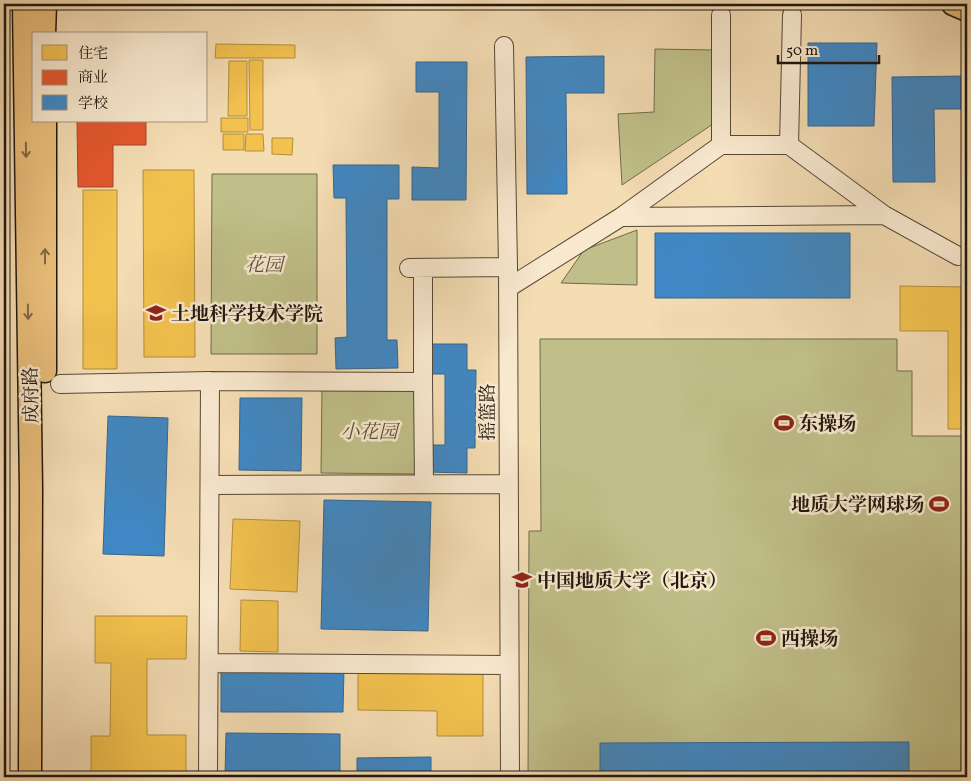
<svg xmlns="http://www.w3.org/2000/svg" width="971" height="781" font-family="Vollkorn,'Noto Serif SC',serif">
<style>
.green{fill:#c0bf89;stroke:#6f6b4c}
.homes{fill:#f2c14e;stroke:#b28e3b}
.shops{fill:#e4572e;stroke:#a94424}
.schools{fill:#3f88c5;stroke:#35668e}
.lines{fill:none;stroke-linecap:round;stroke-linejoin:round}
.minor-casing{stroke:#544837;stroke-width:20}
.major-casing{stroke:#1e170e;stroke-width:25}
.minor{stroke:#f8e8ce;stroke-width:18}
.major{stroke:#eabe7a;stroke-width:22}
.oneway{stroke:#846a44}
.labels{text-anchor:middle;stroke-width:5;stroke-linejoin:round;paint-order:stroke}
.park-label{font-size:19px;font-style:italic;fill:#575239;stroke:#f8e8ce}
.poi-label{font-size:19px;font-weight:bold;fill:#1e170e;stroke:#f8e8ce;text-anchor:start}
.street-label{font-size:19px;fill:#1e170e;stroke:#f8e8ce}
</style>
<rect width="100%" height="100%" fill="#f4dcb3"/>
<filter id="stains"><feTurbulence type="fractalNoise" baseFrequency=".004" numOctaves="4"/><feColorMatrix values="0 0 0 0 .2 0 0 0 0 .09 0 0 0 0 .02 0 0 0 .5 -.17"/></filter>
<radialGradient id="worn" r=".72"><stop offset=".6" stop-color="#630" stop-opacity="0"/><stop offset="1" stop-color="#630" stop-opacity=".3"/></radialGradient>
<path class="green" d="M655 49 713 50V124L622 185 618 114 654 112Z
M212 174H317V354H211Z
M637 230V285L561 283 584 250Z
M540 339H897V371H912V436H967V533H963L961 777H528L529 531H541Z
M322 388 417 390 416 474 321 473Z"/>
<path class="homes" d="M216 44 295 45V58H215Z
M249 60H263V130H250Z
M229 61H247V116H228Z
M221 118H248V132H221Z
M223 134H244V150H223Z
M246 134H263L264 151H245Z
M272 138H293L292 155 272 154Z
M143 170H194L195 357H144Z
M83 190H117V369H83Z
M900 286 967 287V429H948V331H900Z
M233 519 300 521 297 592 230 589Z
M241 600 278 601V652L240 651Z
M95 616H187L186 659H147V735H186V777H91V736H110L111 663H95Z
M358 668 483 670V736H437V711L358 710Z"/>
<path class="shops" d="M77 121H146V145H113V187H78Z"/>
<path class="schools" d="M808 43H877L874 126H808Z
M604 56V93H566L567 194H527L526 57Z
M416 62H467L466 200H412V167L439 168V92H416Z
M965 76 966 109H934L935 182H893L892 77Z
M333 165H399V199H387V340H397L398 368 336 369 335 338 347 337 346 198H334Z
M655 233H850V298H655Z
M426 344H467V370H476L475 448H467V473L426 472V445H445V374H425Z
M240 398H302L301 471 239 470Z
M108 416 168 418 164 556 103 554Z
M324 500 431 502 428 631 321 629Z
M344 668 343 712H221V670Z
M226 733 340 734V777H225Z
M909 742V777H600V743Z
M431 757V777H357V758Z"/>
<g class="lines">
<defs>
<path id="minor" d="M504 46 508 267 510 777
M721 145V15
M789 145 792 15
M621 217 884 215
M409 268 508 267
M508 288 621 217 721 145H789L884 215 958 256
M423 382 424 484
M60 384 210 381 423 382V268
M211 485 508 484
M209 663 509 665
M208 777 210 381"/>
<path id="major" d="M24 4 31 488 30 777
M953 4 967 10
M44 34 45 4
M45 371V121"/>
</defs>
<use href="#minor" class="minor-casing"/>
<use href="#major" class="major-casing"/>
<use href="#minor" class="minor"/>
<use href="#major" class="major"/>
</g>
<defs><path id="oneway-shaft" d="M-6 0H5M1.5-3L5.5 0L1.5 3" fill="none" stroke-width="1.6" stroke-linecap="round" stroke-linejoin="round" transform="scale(1.25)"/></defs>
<g class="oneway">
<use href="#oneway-shaft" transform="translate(26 150) rotate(89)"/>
<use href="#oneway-shaft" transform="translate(45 256) rotate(-90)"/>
<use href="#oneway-shaft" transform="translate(28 312) rotate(89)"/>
</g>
<defs>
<symbol id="university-bare" viewBox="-9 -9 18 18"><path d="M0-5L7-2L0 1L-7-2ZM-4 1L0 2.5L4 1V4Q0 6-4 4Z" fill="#8f2418" stroke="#f8e8ce" stroke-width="2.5" paint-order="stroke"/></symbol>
<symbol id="stadium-bare" viewBox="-9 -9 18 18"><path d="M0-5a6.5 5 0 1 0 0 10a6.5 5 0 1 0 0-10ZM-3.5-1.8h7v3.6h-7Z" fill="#8f2418" stroke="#f8e8ce" stroke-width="2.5" paint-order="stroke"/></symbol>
</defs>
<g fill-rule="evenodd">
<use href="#university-bare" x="142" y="299" width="28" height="28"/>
<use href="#stadium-bare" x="770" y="409" width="28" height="28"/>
<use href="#stadium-bare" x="925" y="490" width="28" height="28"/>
<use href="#university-bare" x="508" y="566" width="28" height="28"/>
<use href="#stadium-bare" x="752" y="624" width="28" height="28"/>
</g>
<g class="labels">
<g class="park-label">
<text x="264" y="271">花园</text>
<text x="369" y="438">小花园</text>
</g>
<g class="poi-label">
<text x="171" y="320">土地科学技术学院</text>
<text x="799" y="430">东操场</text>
<text x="924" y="511" text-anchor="end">地质大学网球场</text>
<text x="537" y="587">中国地质大学（北京）</text>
<text x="781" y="645">西操场</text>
</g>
<g class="street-label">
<text transform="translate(30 395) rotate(-91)" y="7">成府路</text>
<text transform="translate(487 412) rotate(-90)" y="7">摇篮路</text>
</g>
</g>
<rect width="971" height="781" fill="none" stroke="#f4dcb3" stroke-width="20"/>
<rect x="5" y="5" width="961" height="771" fill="none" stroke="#1e170e" stroke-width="2.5"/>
<rect x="10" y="10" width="951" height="761" fill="none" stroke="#1e170e"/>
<rect x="32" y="32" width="175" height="90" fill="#f8e8ce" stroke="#a19481"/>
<rect x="42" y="45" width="25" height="15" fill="#f2c14e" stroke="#a19481"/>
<text x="78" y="58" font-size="15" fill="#1e170e">住宅</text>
<rect x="42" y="70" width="25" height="15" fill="#e4572e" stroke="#a19481"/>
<text x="78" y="82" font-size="15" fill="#1e170e">商业</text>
<rect x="42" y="95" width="25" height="15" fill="#3f88c5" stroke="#a19481"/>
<text x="78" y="108" font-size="15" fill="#1e170e">学校</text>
<path d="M778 55v8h101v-8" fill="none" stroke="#1e170e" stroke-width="2.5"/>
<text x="786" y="55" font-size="15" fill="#1e170e" stroke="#f8e8ce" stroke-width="4" paint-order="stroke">50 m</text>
<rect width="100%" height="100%" filter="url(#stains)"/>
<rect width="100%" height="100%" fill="url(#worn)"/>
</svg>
